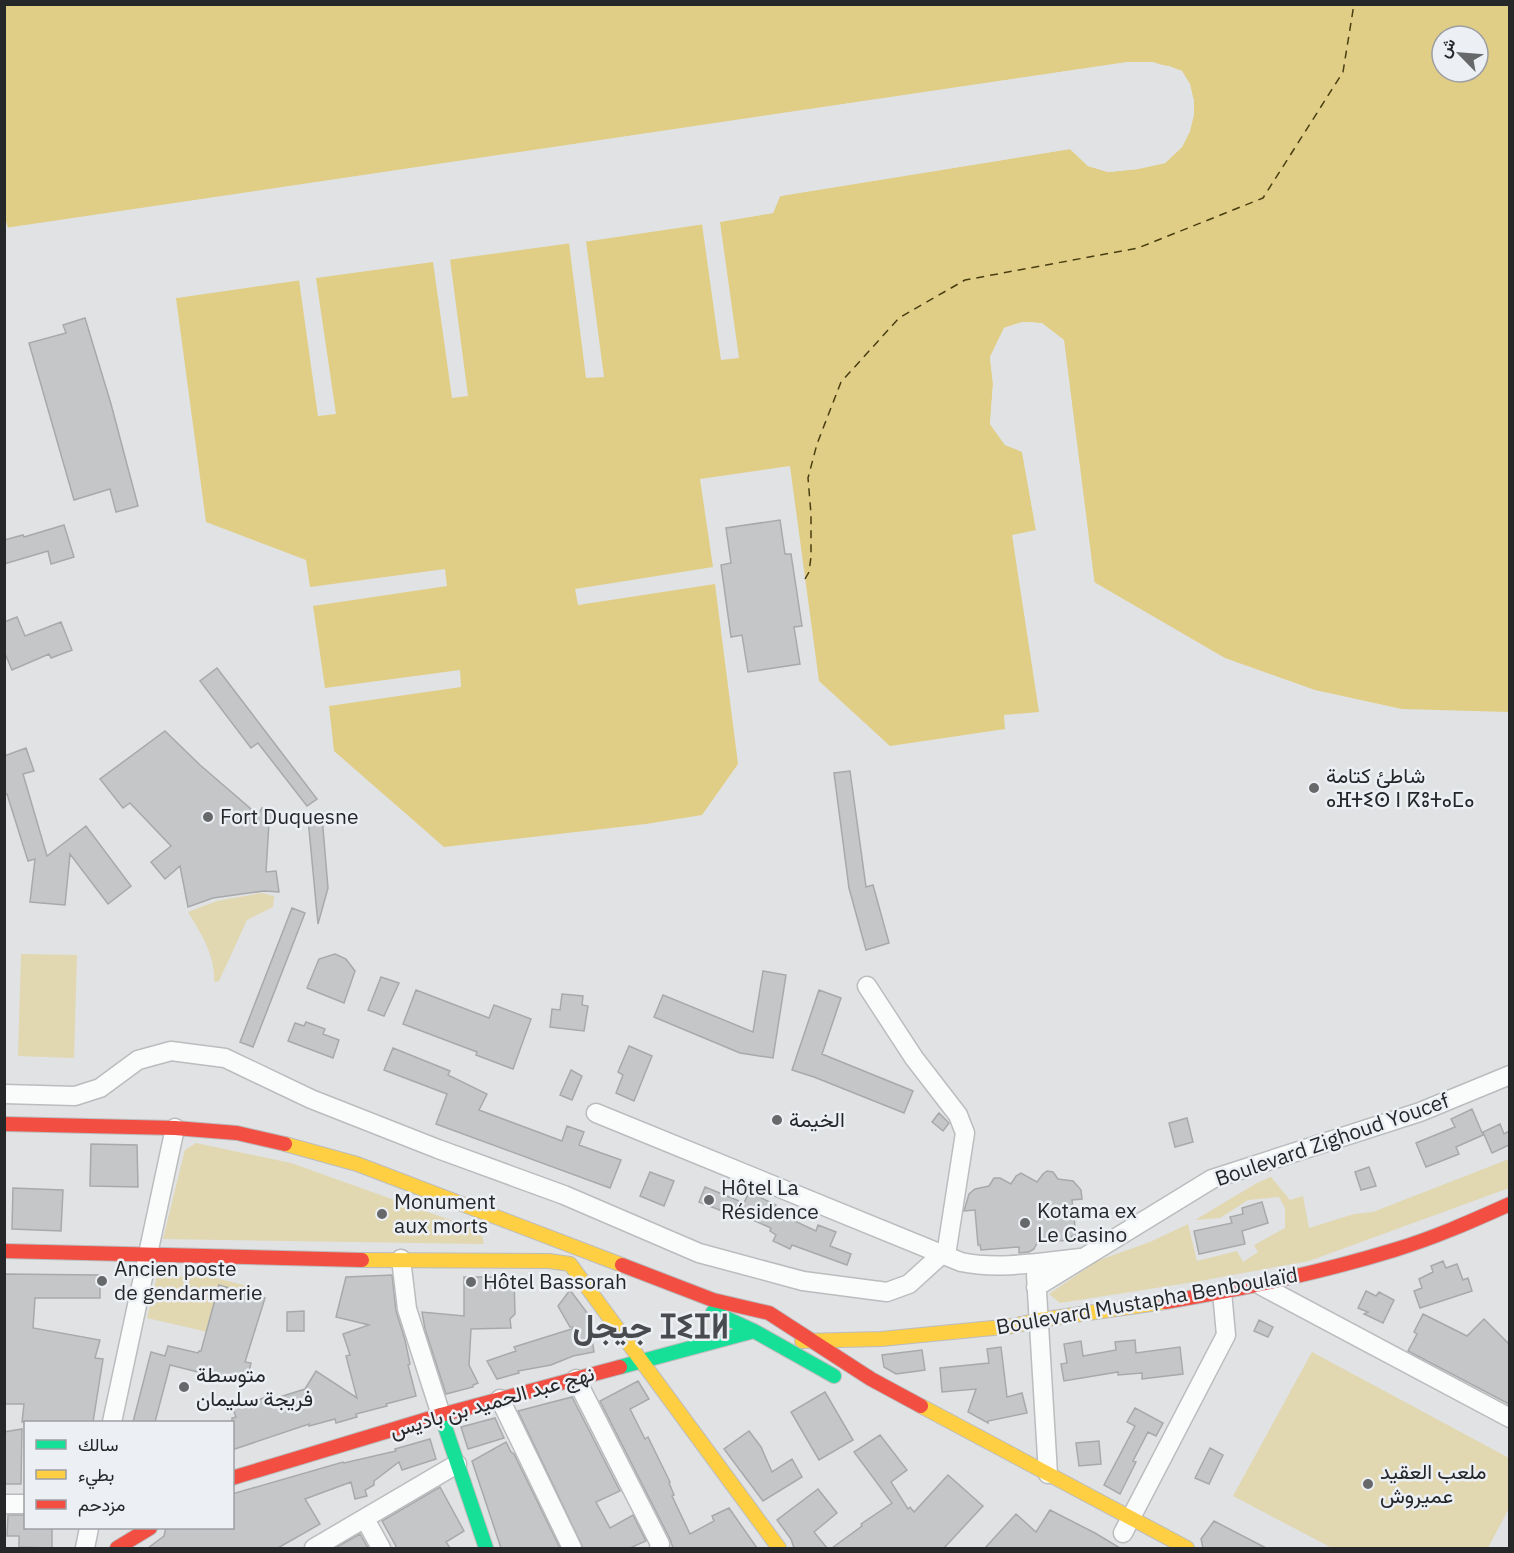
<svg xmlns="http://www.w3.org/2000/svg" width="1514" height="1553" font-family="'IBM Plex Sans',Vazirmatn,'Noto Sans Tifinagh',sans-serif">
<style>
.green{fill:#e1d7b0}
.water{fill:#e0ce86;fill-rule:evenodd}
.pier{fill:#e0e2e4}
.lines{fill:none;stroke-linecap:round;stroke-linejoin:round}
.ferry{stroke:#493e12;stroke-width:1.5;stroke-dasharray:8 6;stroke-linecap:butt}
.building{fill:#c4c6c8;stroke:#a8a9ab;stroke-width:1.5}
.street-casing{stroke:#bbbcbe;stroke-width:21}
.fast-casing{stroke:#bbbcbe;stroke-width:16}
.slow-casing{stroke:#bbbcbe;stroke-width:16}
.jam-casing{stroke:#bbbcbe;stroke-width:16}
.street{stroke:#fafbfb;stroke-width:18}
.fast{stroke:#16e098;stroke-width:14}
.slow{stroke:#ffcf43;stroke-width:14}
.jam{stroke:#f24e42;stroke-width:14}
.poi-dot{fill:#67686a;stroke:#eceff4;stroke-width:2}
.labels{text-anchor:middle;stroke-width:5;stroke-linejoin:round;paint-order:stroke}
.poi-label{font-size:21px;fill:#262729;stroke:#eceff4;text-anchor:start}
.street-label{font-size:21px;fill:#262729;stroke:#eceff4}
.town-label{font-size:33px;font-weight:bold;fill:#494b4f;stroke:#eceff4}
</style>
<rect width="100%" height="100%" fill="#e0e2e4"/>
<path class="green" d="M261 893 274 896 273 907 247 920 219 981 214 982C216 957 201 933 188 912L217 901Z
M21 954 77 955 74 1058 18 1056Z
M196 1143 291 1163 481 1231 484 1244 163 1239 185 1150Z
M1509 1159V1188L1309 1261 1194 1282 1060 1303 1049 1294 1097 1261 1150 1242 1188 1224 1197 1261 1237 1251 1243 1262 1258 1252 1254 1245 1285 1228V1208L1279 1197 1248 1200 1220 1218 1195 1220 1257 1183 1271 1177 1290 1200 1303 1196 1309 1228 1354 1214 1373 1212Z
M157 1276 212 1277 259 1289 247 1341 147 1318Z
M1312 1352 1509 1458V1508L1488 1548H1332L1233 1496Z"/>
<path class="water" d="M4 5H1509V712L1402 709 1315 690 1225 658 1094 582 1064 341C1040 321 1035 317 1004 328L990 357 993 384 990 424 1005 445 1022 451 1036 530 1012 535 1039 712 1004 715 1005 729 890 746 819 681 790 466 700 479 713 567 575 589 578 605 715 584 738 764 702 815 646 824 444 847 334 751 329 706 461 687 460 670 325 688 313 606 447 586 445 569 310 587 306 560 206 522 176 298 299 280 318 416 336 414 316 278 433 262 452 398 468 396 450 259 569 243 586 378 604 377 586 241 702 224 721 360 739 358 720 222 773 213 780 196 1070 149 1088 166 1108 172 1138 169 1165 163 1182 147 1190 131 1194 101 1182 71 1169 66 1128 62 8 228 4 214ZM1442 36H1478V72H1442Z"/>
<path class="pier" d="M1128 62H1153L1182 71 1190 84 1194 101V115L1190 131 1182 147 1165 163 1138 169 1108 172 1088 166 1070 149 780 196 773 213 718 222 720 219 771 210 779 193 1069 146 1089 163 1109 169 1138 166 1164 160 1179 145 1187 130 1191 115V101L1187 85 1180 73 1152 65H1128L9 231 5 228Z
M702 221 705 224 583 242 586 238Z
M568 240 572 243 447 260 450 256Z
M433 259 436 261 313 278 316 275Z
M299 277 302 280 176 298V295Z
M1022 322 1042 323 1064 340 1095 586 1091 583 1061 342 1041 326 1022 325 1007 330 993 357 996 384 993 423 1007 442 1025 450 1039 529 1036 530 1022 452 1005 445 990 424 993 384 990 357 1004 328Z"/>
<g class="lines">
<path class="ferry" d="M805 579 809 572 811 557V514L808 478 817 444 841 382 899 318 965 280 1138 248 1263 198 1343 72 1354 4"/>
</g>
<path class="building" d="M85 318 111 404 138 506 116 512 110 489 74 500 29 343 66 333 63 325Z
M780 520 785 554H791L802 626 794 627 800 664 748 672 742 635 731 637 721 565 731 563 726 528Z
M64 525 74 557 51 564 48 551 4 564V540L23 535 24 537Z
M17 617 25 636 61 622 72 650 51 658 49 654 12 670 4 651V622Z
M217 668 317 799 307 806 258 743 251 748 200 681Z
M165 731 200 765 258 815 262 808 273 811V822L269 823 266 872 276 871 279 892 264 891 213 898 188 907 180 866 165 879 151 862 171 846 130 803 123 808 100 779Z
M26 748 34 771 23 774 47 856 86 826 131 886 108 904 70 854 65 905 30 902 35 859 28 861 7 794 4 795V756Z
M850 771 866 887 873 885 889 943 866 950 849 888 834 773Z
M322 817 328 888 318 924 308 819Z
M292 908 305 913 253 1047 240 1042Z
M335 954 346 959 355 971 344 1003 307 988 319 959Z
M763 971 786 975 773 1058 740 1053 654 1017 663 995 753 1032Z
M381 977 399 983 384 1016 368 1010Z
M416 990 489 1018 494 1005 531 1019 513 1069 476 1055 477 1052 403 1024Z
M819 990 841 998 822 1054 913 1091 904 1113 814 1077 792 1070Z
M562 994 583 996 582 1005 588 1006 584 1031 550 1027 552 1009 560 1010Z
M306 1022 325 1029 323 1034 339 1040 333 1058 288 1041 295 1023 304 1026Z
M629 1046 652 1056 634 1101 616 1093 623 1075 618 1072Z
M393 1048 450 1071 448 1075 487 1094 479 1110 562 1141 567 1126 584 1132 579 1145 621 1160 610 1188 436 1124 447 1094 384 1070Z
M571 1070 582 1076 572 1100 560 1095Z
M1472 1109 1483 1135 1456 1147 1459 1154 1426 1167 1416 1143 1455 1127 1451 1119Z
M939 1113 949 1123 943 1131 932 1122Z
M1187 1118 1193 1142 1175 1147 1169 1123Z
M1500 1124 1504 1134 1509 1131V1145L1492 1153 1483 1132Z
M91 1144 137 1145 138 1187 90 1186Z
M1369 1167 1376 1186 1361 1190 1355 1172Z
M1047 1171 1053 1172 1058 1179 1073 1181 1081 1190 1082 1199 1072 1200 1076 1235 1072 1236V1240L1058 1241V1239L1038 1241 1034 1249 1029 1252 1019 1253V1247L981 1250 980 1245H978L975 1210 964 1211 969 1194 975 1189 989 1186 994 1178H1000L1011 1184 1016 1176 1021 1173 1037 1182 1043 1174Z
M650 1172 674 1181 664 1206 640 1196Z
M705 1187 744 1203 749 1192 776 1205 773 1211 816 1231 818 1225 836 1232 830 1246 851 1254 847 1265 792 1245 790 1249 773 1241 776 1235 770 1231 771 1228 732 1211 730 1214 699 1202Z
M13 1188 63 1190 61 1231 12 1229Z
M1262 1202 1268 1223 1242 1231 1245 1244 1199 1254 1194 1231 1232 1223 1230 1217 1243 1214 1242 1208Z
M1443 1261 1446 1268 1457 1264 1463 1280 1468 1278 1472 1291 1420 1308 1414 1291 1422 1288 1419 1279 1433 1272 1431 1266Z
M4 1274 100 1275V1298H35L33 1328 100 1340 95 1358 103 1359 93 1422H22L24 1404H4Z
M392 1275 396 1311 405 1340 410 1364 408 1365 416 1396 386 1404 387 1406 356 1414 357 1417 336 1423 335 1419 309 1426V1424L232 1450V1418L236 1417 233 1409 269 1396 270 1400 305 1389 316 1371 357 1398 346 1356 350 1355 343 1334 369 1325 336 1317 346 1277Z
M464 1277H514L515 1314 510 1319 511 1328 471 1329 469 1365 478 1383 473 1385V1387L446 1394 425 1329 422 1312 464 1316Z
M219 1285 265 1298 245 1362 251 1363 246 1384 170 1365 155 1422H133L151 1352 165 1356 168 1346 198 1353 199 1351H201Z
M570 1290 588 1314 594 1352 573 1356 551 1365 518 1371 519 1373 497 1379 487 1361 516 1351 514 1347 578 1327H570L558 1306Z
M1366 1291 1376 1296 1379 1292 1394 1300 1383 1323 1364 1314 1368 1312 1358 1308Z
M304 1311V1331H287V1312Z
M1423 1314 1467 1336 1484 1319 1509 1344V1404L1408 1351 1417 1334 1414 1332Z
M1259 1320 1273 1327 1268 1337 1254 1331Z
M1135 1340 1136 1353 1180 1347 1183 1374 1142 1379V1373L1118 1375V1372L1064 1381 1061 1364 1067 1363 1064 1344 1081 1341 1083 1356 1116 1350 1115 1342Z
M1001 1347 1007 1397 1022 1393 1027 1413 988 1421V1423L968 1412 976 1389 942 1392 940 1368 989 1363 987 1349Z
M922 1350 925 1370 896 1374 884 1367 882 1355Z
M638 1381 649 1399 630 1409 645 1439 648 1437 670 1482 669 1483 674 1495 672 1496 690 1534 714 1521 712 1516 729 1508 757 1548H673L670 1539 600 1401Z
M825 1392 853 1440 819 1460 791 1412Z
M572 1397 620 1491 596 1502 610 1528 633 1515 646 1541 630 1548H583L518 1411Z
M1135 1408 1163 1423 1156 1436 1148 1432 1133 1461 1136 1462 1120 1494 1104 1485 1135 1426 1127 1422Z
M495 1418 504 1438 468 1449 461 1427Z
M22 1429 21 1484H4V1432Z
M749 1431 761 1447 772 1472 792 1459 802 1477 763 1501 724 1449Z
M880 1435 907 1470 891 1482 908 1509 910 1507 914 1512 948 1475 983 1506 944 1548H832L862 1526 861 1524 892 1503 854 1452Z
M430 1439 436 1459 402 1470 399 1462 374 1481V1485L365 1490 367 1496 355 1499 351 1482 305 1499 320 1524 278 1548H148L164 1536 166 1527H232V1494L343 1462 344 1463 396 1451 395 1449Z
M1099 1441 1101 1464 1079 1466 1076 1443Z
M506 1442 511 1452 514 1454 560 1548H501L472 1461Z
M1210 1448 1223 1455 1209 1484 1195 1478Z
M440 1487 464 1531 446 1542 450 1548H397L382 1521Z
M818 1489 837 1513 814 1532 827 1548H794L791 1539 777 1520Z
M1050 1510 1095 1533 1120 1548H985L1016 1514 1036 1532Z
M8 1515H26V1527H52V1548L19 1547V1536H7Z
M1214 1521 1266 1548H1203L1201 1539Z
M360 1534 368 1548H335Z"/>
<g class="lines">
<defs>
<path id="street" d="M867 986 914 1058 958 1115 965 1133 946 1255
M4 1094 75 1096 100 1088 138 1060 171 1051 225 1058 311 1099 438 1149 564 1195 699 1253 803 1281 887 1292 909 1284 942 1254
M596 1113 961 1262C999 1270 1042 1262 1080 1258
M401 1259 407 1309 441 1415
M1036 1275 1048 1474
M1262 1286 1510 1418
M1036 1287 1212 1179 1420 1112 1510 1075
M576 1379 660 1544 659 1548
M500 1399 572 1548
M112 1422 175 1128
M4 1504H26
M365 1519 381 1548
M1123 1533 1226 1335 1222 1292
M85 1548 89 1528
M314 1548 457 1464"/>
<path id="fast" d="M713 1312 754 1331 834 1376
M620 1367 754 1331
M441 1415 486 1548"/>
<path id="slow" d="M285 1144 357 1164 622 1265
M362 1260 549 1261 570 1264 779 1548
M802 1341 881 1339 1013 1326 1039 1320 1165 1302
M921 1406 1187 1548"/>
<path id="jam" d="M4 1124 175 1128 237 1133 285 1144
M4 1251 362 1260
M622 1265 713 1300 769 1313 871 1379 921 1406
M1165 1302C1243 1289 1319 1273 1394 1250 1434 1238 1472 1221 1510 1204
M232 1478 441 1415 620 1367
M117 1548 150 1528"/>
</defs>
<use href="#street" class="street-casing"/>
<use href="#fast" class="fast-casing"/>
<use href="#slow" class="slow-casing"/>
<use href="#jam" class="jam-casing"/>
<use href="#street" class="street"/>
<use href="#fast" class="fast"/>
<use href="#slow" class="slow"/>
<use href="#jam" class="jam"/>
</g>
<g class="poi-dot">
<circle cx="1314" cy="788" r="6"/>
<circle cx="208" cy="817" r="6"/>
<circle cx="777" cy="1120" r="6"/>
<circle cx="709" cy="1200" r="6"/>
<circle cx="382" cy="1214" r="6"/>
<circle cx="1025" cy="1223" r="6"/>
<circle cx="102" cy="1281" r="6"/>
<circle cx="471" cy="1282" r="6"/>
<circle cx="184" cy="1387" r="6"/>
<circle cx="1368" cy="1484" r="6"/>
</g>
<g class="labels">
<g class="poi-label">
<text x="1326" y="783">شاطئ كتامة<tspan x="1326" dy="24">ⴰⴼⵜⵉⵙ ⵏ ⴽⵓⵜⴰⵎⴰ</tspan></text>
<text x="220" y="824">Fort Duquesne</text>
<text x="789" y="1127">الخيمة</text>
<text x="721" y="1195">Hôtel La<tspan x="721" dy="24">Résidence</tspan></text>
<text x="394" y="1209">Monument<tspan x="394" dy="24">aux morts</tspan></text>
<text x="1037" y="1218">Kotama ex<tspan x="1037" dy="24">Le Casino</tspan></text>
<text x="114" y="1276">Ancien poste<tspan x="114" dy="24">de gendarmerie</tspan></text>
<text x="483" y="1289">Hôtel Bassorah</text>
<text x="196" y="1382">متوسطة<tspan x="196" dy="24">فريجة سليمان</tspan></text>
<text x="1380" y="1479">ملعب العقيد<tspan x="1380" dy="24">عميروش</tspan></text>
</g>
<g class="street-label">
<text transform="translate(1332 1140) rotate(-19)" y="7">Boulevard Zighoud Youcef</text>
<text transform="translate(1147 1301) rotate(-10)" y="7">Boulevard Mustapha Benboulaïd</text>
<text transform="translate(492 1402) rotate(-16)" y="7">نهج عبد الحميد بن باديس</text>
</g>
<g class="town-label">
<text x="651" y="1338">جيجل ⵊⵉⵊⵍ</text>
</g>
</g>
<rect width="1514" height="1553" fill="none" stroke="#262729" stroke-width="12"/>
<rect x="24" y="1421" width="210" height="108" fill="#eceff4" stroke="#9d9fa3" stroke-width="1.5"/>
<rect x="36" y="1440" width="30" height="9" fill="#16e098" stroke="#9d9fa3" stroke-width="1.5"/>
<text x="78" y="1451" font-size="18" fill="#262729">سالك</text>
<rect x="36" y="1470" width="30" height="9" fill="#ffcf43" stroke="#9d9fa3" stroke-width="1.5"/>
<text x="78" y="1481" font-size="18" fill="#262729">بطيء</text>
<rect x="36" y="1500" width="30" height="9" fill="#f24e42" stroke="#9d9fa3" stroke-width="1.5"/>
<text x="78" y="1511" font-size="18" fill="#262729">مزدحم</text>
<g transform="translate(1460 54) rotate(295)"><circle r="28" fill="#eceff4" stroke="#9d9fa3" stroke-width="1.5"/>
<path d="M0-4.5L10 22L0 15L-10 22Z" fill="#67686a"/>
<text y="-9" font-size="16" font-weight="bold" text-anchor="middle" fill="#262729">ش</text>
</g>
</svg>
